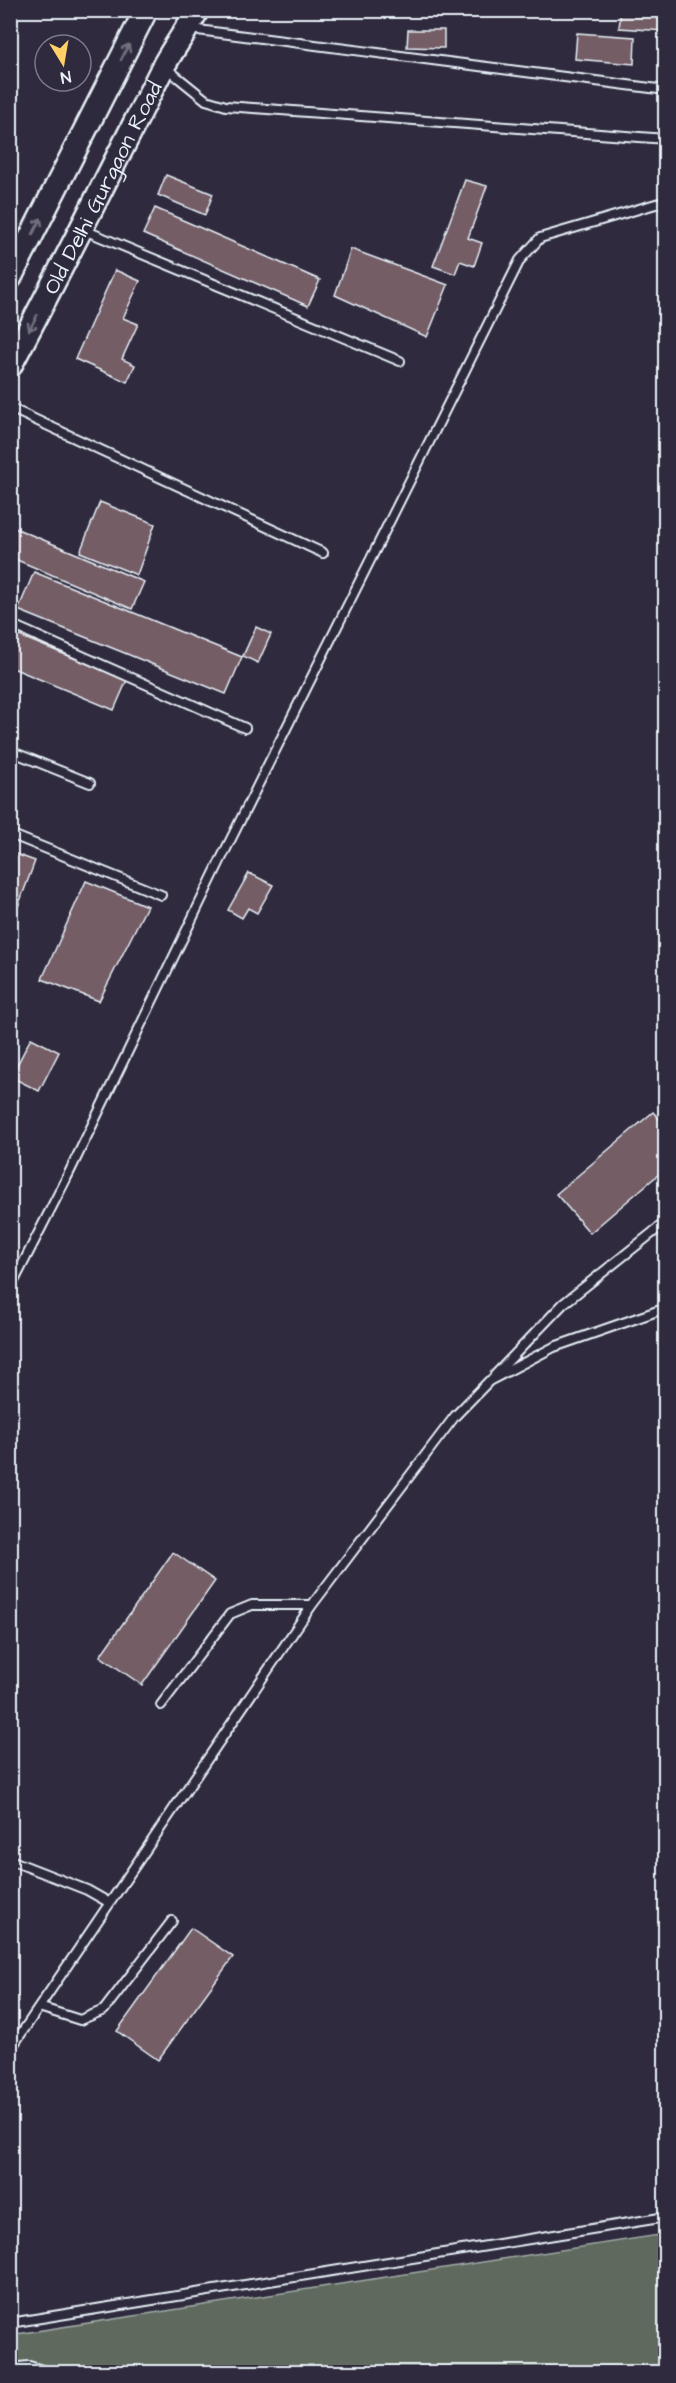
<svg xmlns="http://www.w3.org/2000/svg" width="676" height="2383" font-family="'Architects Daughter',sans-serif">
<style>
.green{fill:#5e695d;stroke:#a3adaa;stroke-width:1.5}
.building{fill:#755d66;stroke:#e8f1f8;stroke-width:1.5}
.lines{fill:none;stroke-linecap:round;stroke-linejoin:round}
.service-casing{stroke:#e8f1f8;stroke-width:12}
.secondary-casing{stroke:#e8f1f8;stroke-width:27}
.service{stroke:#2f2a3d;stroke-width:8}
.secondary{stroke:#2f2a3d;stroke-width:22}
.oneway{stroke:#70707e}
.labels{text-anchor:middle;stroke-width:4.5;stroke-linejoin:round;paint-order:stroke}
.street-label{font-size:22px;fill:#e8f1f8;stroke:#2f2a3d}
</style>
<rect width="100%" height="100%" fill="#2f2a3d"/>
<filter id="ink" filterUnits="userSpaceOnUse"><feTurbulence type="fractalNoise" baseFrequency=".0167" numOctaves="2"/><feDisplacementMap in="SourceGraphic" scale="12" xChannelSelector="R" yChannelSelector="G"/><feConvolveMatrix kernelMatrix="1 2 1 2 8 2 1 2 1" color-interpolation-filters="sRGB"/></filter>
<g filter="url(#ink)">
<path class="green" d="M665 2234V2372H11V2335Z"/>
<path class="building" d="M621 10H666V31L619 28Z
M408 30H444V48L407 47Z
M577 33 635 37 634 64 575 59Z
M166 175 213 194 205 215 158 195Z
M465 180 487 186 468 238 482 243 474 266 460 261 455 274 433 266Z
M155 208 320 280 308 306 143 234Z
M351 249 448 285 427 337 335 295Z
M115 270 140 281 123 318 138 324 122 359 135 365 127 382 75 359Z
M100 502 155 524 137 575 80 552Z
M10 526 144 582 132 609 10 557Z
M34 572 242 657 226 694 18 610Z
M256 627 271 634 258 663 243 656Z
M10 632 127 680 114 710 10 667Z
M10 852 35 861 10 928Z
M249 873 273 885 257 913 248 908 242 918 228 910Z
M86 881 147 906 99 1001 42 979Z
M31 1038 59 1052 39 1091 11 1077Z
M653 1112 666 1126V1168L590 1233 556 1194Z
M173 1552 215 1581 142 1685 100 1656Z
M191 1928 233 1957 158 2060 117 2031Z"/>
<g class="lines">
<defs>
<path id="service" d="M190 29 666 90
M165 67 206 100 226 106 666 139
M84 230 400 361
M10 408 323 553
M10 624 245 728
M10 751 90 783
M10 834 161 895
M10 1289 70 1171 222 857 520 260 540 238 666 201
M495 1375 563 1304 666 1222
M161 1705 230 1614 252 1605H312
M10 1860 87 1890 110 1903
M39 2007 80 2020 104 2010 172 1921
M10 2050 312 1605 455 1416 489 1381 554 1347 666 1308
M10 2323 666 2217
M10 2368 29 2366 49 2372"/>
<g id="secondary">
<path d="M10 278 146 10"/>
<path id="s1" d="M10 366C62 268 112 168 162 69 172 49 187 31 197 10"/>
</g>
</defs>
<use href="#service" class="service-casing"/>
<use href="#secondary" class="secondary-casing"/>
<use href="#service" class="service"/>
<use href="#secondary" class="secondary"/>
</g>
<defs><path id="oneway-shaft" d="M-6 0H5M1.5-3L5.5 0L1.5 3" fill="none" stroke-width="1.6" stroke-linecap="round" stroke-linejoin="round" transform="scale(1.5)"/></defs>
<g class="oneway">
<use href="#oneway-shaft" transform="translate(125 52) rotate(-63)"/>
<use href="#oneway-shaft" transform="translate(37 226) rotate(-63)"/>
<use href="#oneway-shaft" transform="translate(33 323) rotate(118)"/>
</g>
</g>
<g class="labels">
<g class="street-label">
<text dy="8" stroke="none"><textPath href="#s1" startOffset="201">Old Delhi Gurgaon Road</textPath></text>
</g>
</g>
<rect width="676" height="2383" fill="none" stroke="#2f2a3d" stroke-width="36"/>
<rect x="18" y="18" width="640" height="2347" fill="none" stroke="#e8f1f8" stroke-width="2" filter="url(#ink)"/>
<g transform="translate(63 63) rotate(169)"><circle r="28" fill="#2f2a3d" stroke="#797a88" stroke-width="1.5"/>
<path d="M0-4.5L10 22L0 15L-10 22Z" fill="#ffd166"/>
<text y="-9" font-size="16" font-weight="bold" text-anchor="middle" fill="#e8f1f8">N</text>
</g>
</svg>
